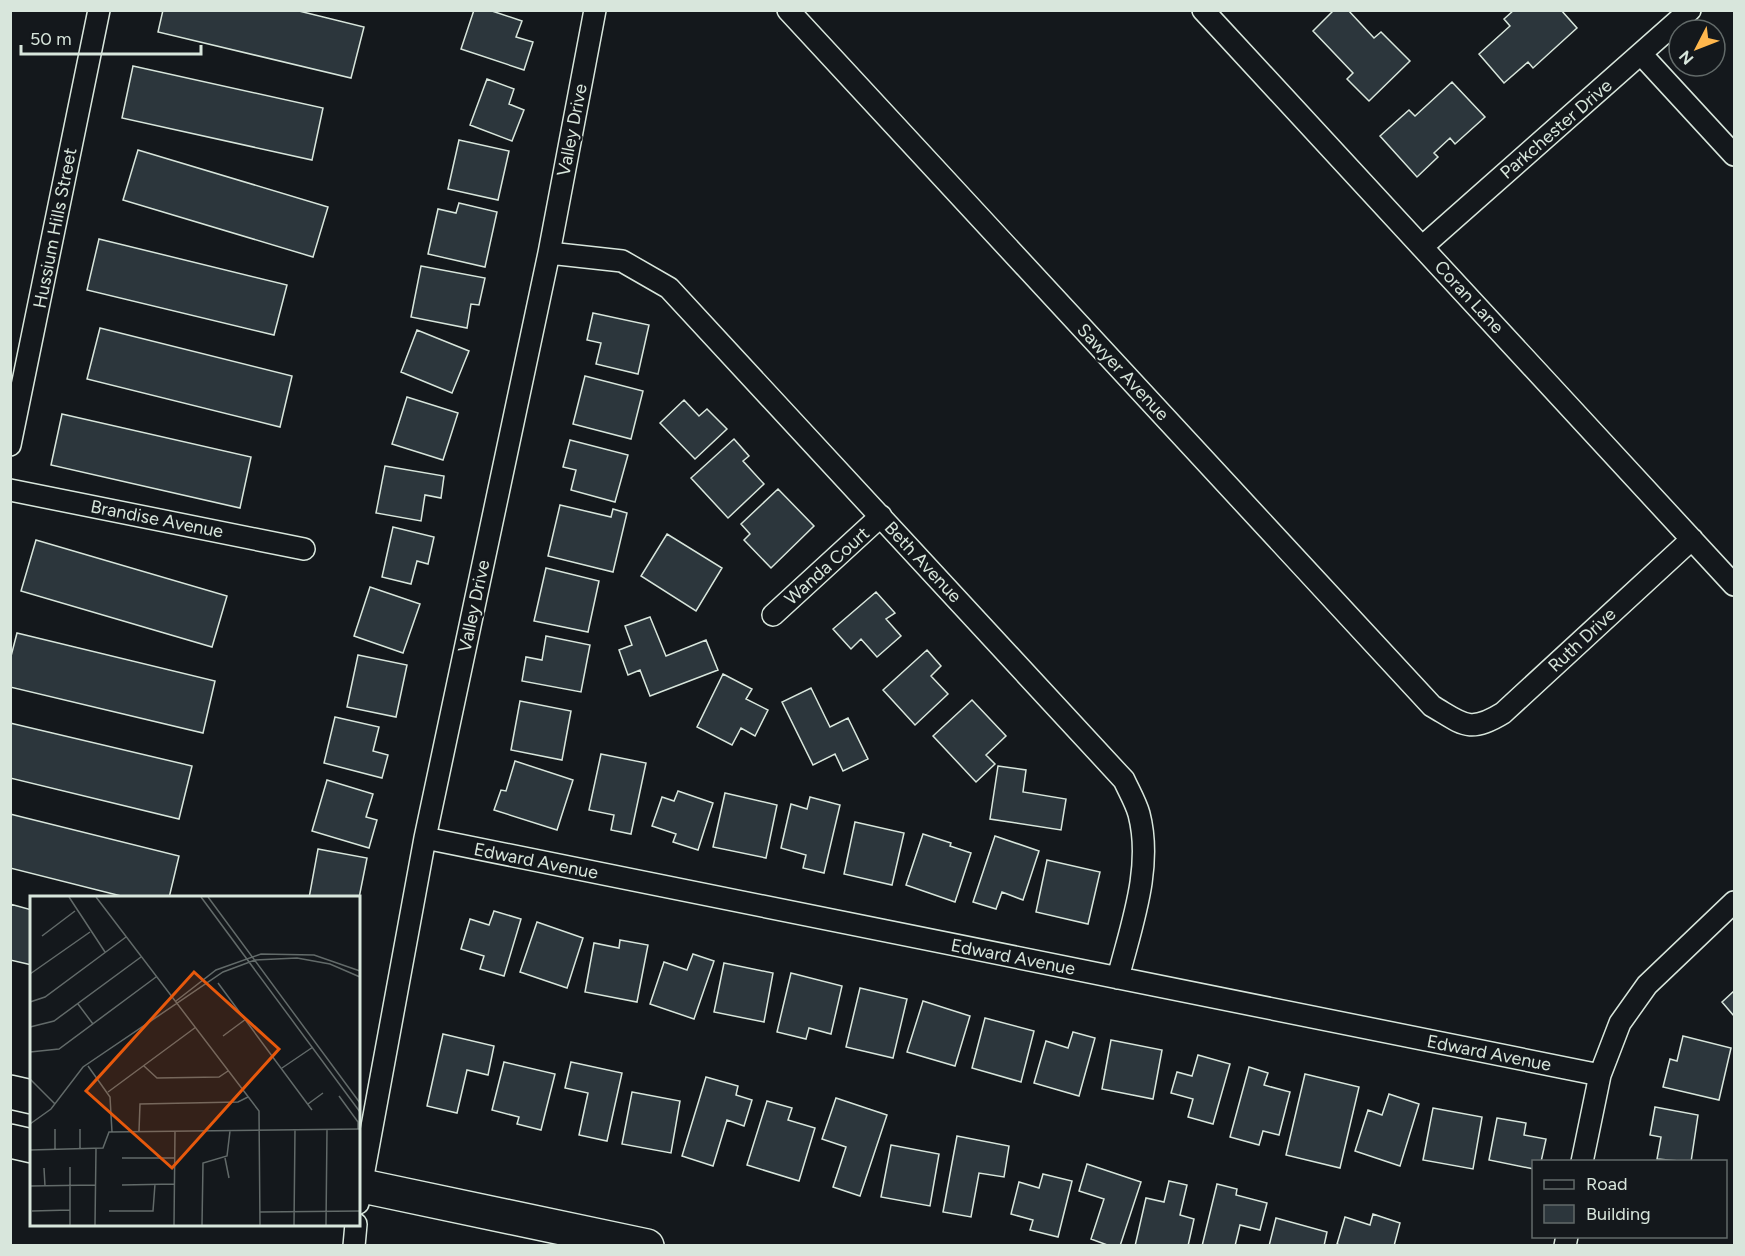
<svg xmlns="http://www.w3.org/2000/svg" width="1745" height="1256" font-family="Figtree,sans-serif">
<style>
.building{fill:#2c363c;stroke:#d8e6dc;stroke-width:1.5}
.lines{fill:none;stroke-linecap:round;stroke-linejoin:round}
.minor-casing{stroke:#d8e6dc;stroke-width:24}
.primary-casing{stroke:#d8e6dc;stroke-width:36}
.minor{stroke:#14181c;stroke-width:21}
.primary{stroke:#14181c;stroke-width:33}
.labels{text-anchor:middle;stroke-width:4.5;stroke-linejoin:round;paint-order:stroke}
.street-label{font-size:18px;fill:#d8e6dc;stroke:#14181c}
.inset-road{fill:none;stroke:#626a69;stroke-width:1.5}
.view{fill:#e8590c;fill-opacity:0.15;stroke:#e8590c;stroke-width:3}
.inset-edge{fill:none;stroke:#d8e6dc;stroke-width:3}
</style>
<rect width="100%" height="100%" fill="#14181c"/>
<path class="building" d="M163 10H295L364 27 351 78 158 32Z
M474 10H489L522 21 516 37 533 42 524 70 461 49Z
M1334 10H1348L1374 38 1381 32 1410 61 1369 101 1347 79 1353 73 1313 31Z
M1514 10H1561L1577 28 1533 68 1528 62 1504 83 1479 54 1510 26 1504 19Z
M133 66 323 108 312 160 122 118Z
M487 79 514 89 509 104 524 110 512 141 470 125Z
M1452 82 1485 117 1455 144 1450 138 1434 153 1438 157 1417 177 1380 136 1409 110 1415 116Z
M459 140 509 151 498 200 448 189Z
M138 150 328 207 313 257 123 200Z
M459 203 497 212 485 267 428 254 438 209 456 213Z
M99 239 287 285 274 335 87 290Z
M421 266 485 278 479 305 471 304 467 328 411 317Z
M593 313 649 325 638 374 596 364 601 343 587 340Z
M100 328 292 376 280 427 87 379Z
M417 330 469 351 452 393 401 372Z
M585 376 643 391 631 439 573 424Z
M407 397 458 413 443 460 392 444Z
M684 400 699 416 707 409 727 429 695 459 660 423Z
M62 414 251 457 240 508 51 465Z
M734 439 749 456 743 461 764 484 728 518 691 478Z
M570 440 628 455 615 502 571 490 576 470 563 467Z
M385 466 444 476 441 498 425 495 421 521 376 513Z
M778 489 814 526 771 568 744 540 750 534 741 524Z
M560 505 611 517 613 509 627 513 613 572 548 556Z
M393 527 434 537 428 564 417 561 411 584 382 577Z
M667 534 722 568 696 611 641 576Z
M36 540 227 596 212 647 21 591Z
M546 568 599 581 588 632 534 621Z
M370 587 420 604 403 653 354 636Z
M876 592 895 613 886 619 901 636 877 657 861 639 851 649 833 629Z
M650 617 666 656 706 640 718 670 650 696 640 670 628 675 619 650 632 645 625 626Z
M17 633 215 681 203 733 10 687V660Z
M546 636 590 645 581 692 522 681 526 657 542 660Z
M927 650 941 666 931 676 948 694 915 725 883 690Z
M358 655 407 665 396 717 347 707Z
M723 674 752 689 746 699 768 710 755 736 741 728 732 745 697 727Z
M811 688 830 727 848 718 868 759 843 771 835 754 813 765 782 702Z
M972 700 1006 736 986 755 995 764 976 782 933 736Z
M520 701 571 711 562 760 511 750Z
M335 717 379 727 373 751 388 755 382 778 324 763Z
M10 723 192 766 179 819 10 778Z
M601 754 646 763 631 834 611 830 614 815 589 810Z
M515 761 573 780 557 830 494 810 501 790 506 791Z
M998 766 1026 770 1023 792 1066 799 1061 830 990 819Z
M327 780 373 794 366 817 377 820 369 848 312 831Z
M678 791 713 803 698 850 673 842 676 834 652 826 662 797 674 801Z
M725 793 777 805 766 858 713 847Z
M810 797 840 805 824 873 803 868 806 855 781 848 791 804 807 809Z
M10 814 179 856 169 898H129L10 868Z
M855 822 904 833 892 885 844 874Z
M923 834 951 843 950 846 971 853 955 902 906 885Z
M995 836 1039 851 1023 900 1002 892 996 909 973 902Z
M318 849 367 858 358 903V898H309Z
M1047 860 1100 872 1088 924 1036 912Z
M10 904 32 910V965L10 960Z
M494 911 521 919 504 976 480 969 484 956 461 949 470 919 489 925Z
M537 922 583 938 567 988 520 972Z
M620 940 648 945 637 1002 585 992 594 943 619 948Z
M693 954 714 961 694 1019 650 1004 664 962 687 970Z
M724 963 773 973 764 1022 714 1012Z
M791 973 842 986 831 1034 809 1028 806 1039 777 1032Z
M860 988 907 999 893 1058 846 1047Z
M1734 991V1016L1722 1002Z
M923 1001 970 1016 955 1066 907 1052Z
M985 1018 1034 1031 1021 1082 972 1068Z
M1073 1032 1095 1038 1079 1096 1034 1083 1046 1041 1068 1048Z
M443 1034 494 1046 488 1075 467 1070 457 1113 427 1106Z
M1683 1036 1731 1048 1719 1100 1663 1087 1670 1059 1677 1061Z
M1111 1040 1162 1050 1153 1099 1102 1089Z
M1198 1055 1230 1064 1213 1124 1188 1117 1193 1099 1171 1093 1177 1072 1192 1076Z
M504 1062 555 1074 541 1130 517 1124 519 1117 492 1110Z
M571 1062 622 1073 607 1141 579 1135 588 1093 565 1088Z
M1249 1067 1268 1073 1264 1085 1290 1092 1279 1135 1263 1131 1259 1145 1230 1137Z
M1305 1074 1359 1087 1340 1168 1286 1155Z
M706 1077 738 1086 736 1095 752 1100 744 1126 727 1120 713 1166 682 1156Z
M632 1092 680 1101 671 1153 622 1144Z
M1389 1094 1419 1104 1400 1166 1355 1151 1368 1110 1382 1115Z
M836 1098 887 1115 860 1196 833 1187 846 1147 822 1139Z
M767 1101 792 1108 788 1120 815 1128 799 1181 747 1165Z
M1655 1107 1698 1115 1691 1162 1657 1159 1661 1137 1650 1135Z
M1433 1108 1482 1117 1473 1169 1423 1160Z
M1497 1118 1526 1123 1524 1135 1546 1139 1541 1162H1534V1169L1489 1160Z
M957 1136 1009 1146 1004 1177 979 1173 971 1217 943 1212Z
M891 1145 939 1154 930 1206 881 1197Z
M1087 1164 1141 1182 1120 1246H1110L1091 1239 1104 1199 1079 1191Z
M1043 1174 1072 1181 1058 1237 1030 1230 1033 1220 1011 1214 1019 1182 1039 1188Z
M1169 1181 1187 1185 1180 1215 1194 1219 1188 1246H1135L1146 1198 1164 1202Z
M1217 1184 1237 1189 1236 1195 1267 1203 1260 1230 1240 1225 1235 1246H1202Z
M1373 1214 1400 1223 1394 1246H1343L1337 1244 1345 1217 1370 1225Z
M1276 1218 1327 1232 1324 1246H1269Z"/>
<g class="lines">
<defs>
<path id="minor" d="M788 10 1432 706C1463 724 1469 734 1503 713L1692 539
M1203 10 1734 585
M1641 54 1734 155
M1422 247 1690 10
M549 253 622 261 669 288 1124 780C1129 791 1136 803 1139 814 1153 868 1131 926 1118 978
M10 445 99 10
M10 490 304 549
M773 615 881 516
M425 838 1600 1075
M1582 1162 1600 1075 1620 1023 1647 985 1734 902
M358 1203 425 838 549 253 595 10
M354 1246 356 1224
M1565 1246 1567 1236"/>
<path id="primary" d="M10 1092 32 1097
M10 1141 32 1146
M358 1185 647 1246"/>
</defs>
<use href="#minor" class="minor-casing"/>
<use href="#primary" class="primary-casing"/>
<use href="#minor" class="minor"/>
<use href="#primary" class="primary"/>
</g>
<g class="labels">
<g class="street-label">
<text transform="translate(1556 129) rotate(-41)" y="6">Parkchester Drive</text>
<text transform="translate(572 130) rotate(-79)" y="6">Valley Drive</text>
<text transform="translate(55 228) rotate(-79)" y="6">Hussium Hills Street</text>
<text transform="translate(1469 297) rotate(47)" y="6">Coran Lane</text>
<text transform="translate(1123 372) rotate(47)" y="6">Sawyer Avenue</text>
<text transform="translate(157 519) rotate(11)" y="6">Brandise Avenue</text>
<text transform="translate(923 562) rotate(47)" y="6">Beth Avenue</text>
<text transform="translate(827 566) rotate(-42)" y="6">Wanda Court</text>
<text transform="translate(474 606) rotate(-78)" y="6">Valley Drive</text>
<text transform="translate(1582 640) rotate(-43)" y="6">Ruth Drive</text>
<text transform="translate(536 861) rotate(11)" y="6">Edward Avenue</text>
<text transform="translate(1013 957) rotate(11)" y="6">Edward Avenue</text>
<text transform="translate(1489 1053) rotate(11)" y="6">Edward Avenue</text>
</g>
</g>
<g transform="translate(30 896)">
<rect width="330" height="330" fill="#14181c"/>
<path class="inset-road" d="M39 1 75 56M66 1 229 215 230 329M171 1 330 216M178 1 330 207M12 40 45 15M0 78 60 36M188 87 282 214M146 105 186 74 231 58 284 59 330 75M0 106 15 101 96 41M48 108 63 128M0 131 24 125 111 61M193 140 216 123M0 156 29 153 126 81M58 170 80 201 82 236M114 170 127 182 189 181 198 175M252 172 283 151M0 183 25 208M78 196 166 131M309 200 328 226V233M278 208 293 197M0 228 21 213 53 171 193 76 225 64 267 62 300 68 330 81M109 235 110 208 208 206 218 201M25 253V233M50 253V233M0 254 73 252 79 236 330 233M92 262H145M195 262 199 282M14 272 15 290M92 289 145 288M0 290 65 289M2 315 40 314M79 315H123L125 288M230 316 330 315M40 329V271M65 329 66 253M144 329 145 235M172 329 173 267 197 260 200 235M264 329 265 233M296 329 297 233"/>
<path class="view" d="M164 76 249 153 142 272 56 195Z"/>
<rect width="330" height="330" class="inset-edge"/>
</g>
<rect width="1745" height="1256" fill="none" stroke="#d8e6dc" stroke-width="24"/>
<rect x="1532" y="1160" width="195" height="78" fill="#14181c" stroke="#626a69" stroke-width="1.5"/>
<rect x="1544" y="1180" width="30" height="9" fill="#14181c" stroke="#626a69" stroke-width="1.5"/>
<text x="1586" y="1190" font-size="18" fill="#d8e6dc">Road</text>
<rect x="1544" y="1205" width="30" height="18" fill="#2c363c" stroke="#626a69" stroke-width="1.5"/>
<text x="1586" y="1220" font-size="18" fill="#d8e6dc">Building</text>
<g transform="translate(1697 48) rotate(228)"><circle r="28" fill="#14181c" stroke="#626a69" stroke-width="1.5"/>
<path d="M0-4.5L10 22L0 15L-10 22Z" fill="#ffb74d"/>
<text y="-9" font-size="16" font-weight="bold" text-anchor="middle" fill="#d8e6dc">N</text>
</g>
<path d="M21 45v9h180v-9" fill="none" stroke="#d8e6dc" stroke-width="3"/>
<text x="30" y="45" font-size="18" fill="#d8e6dc" stroke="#14181c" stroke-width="4.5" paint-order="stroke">50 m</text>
</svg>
